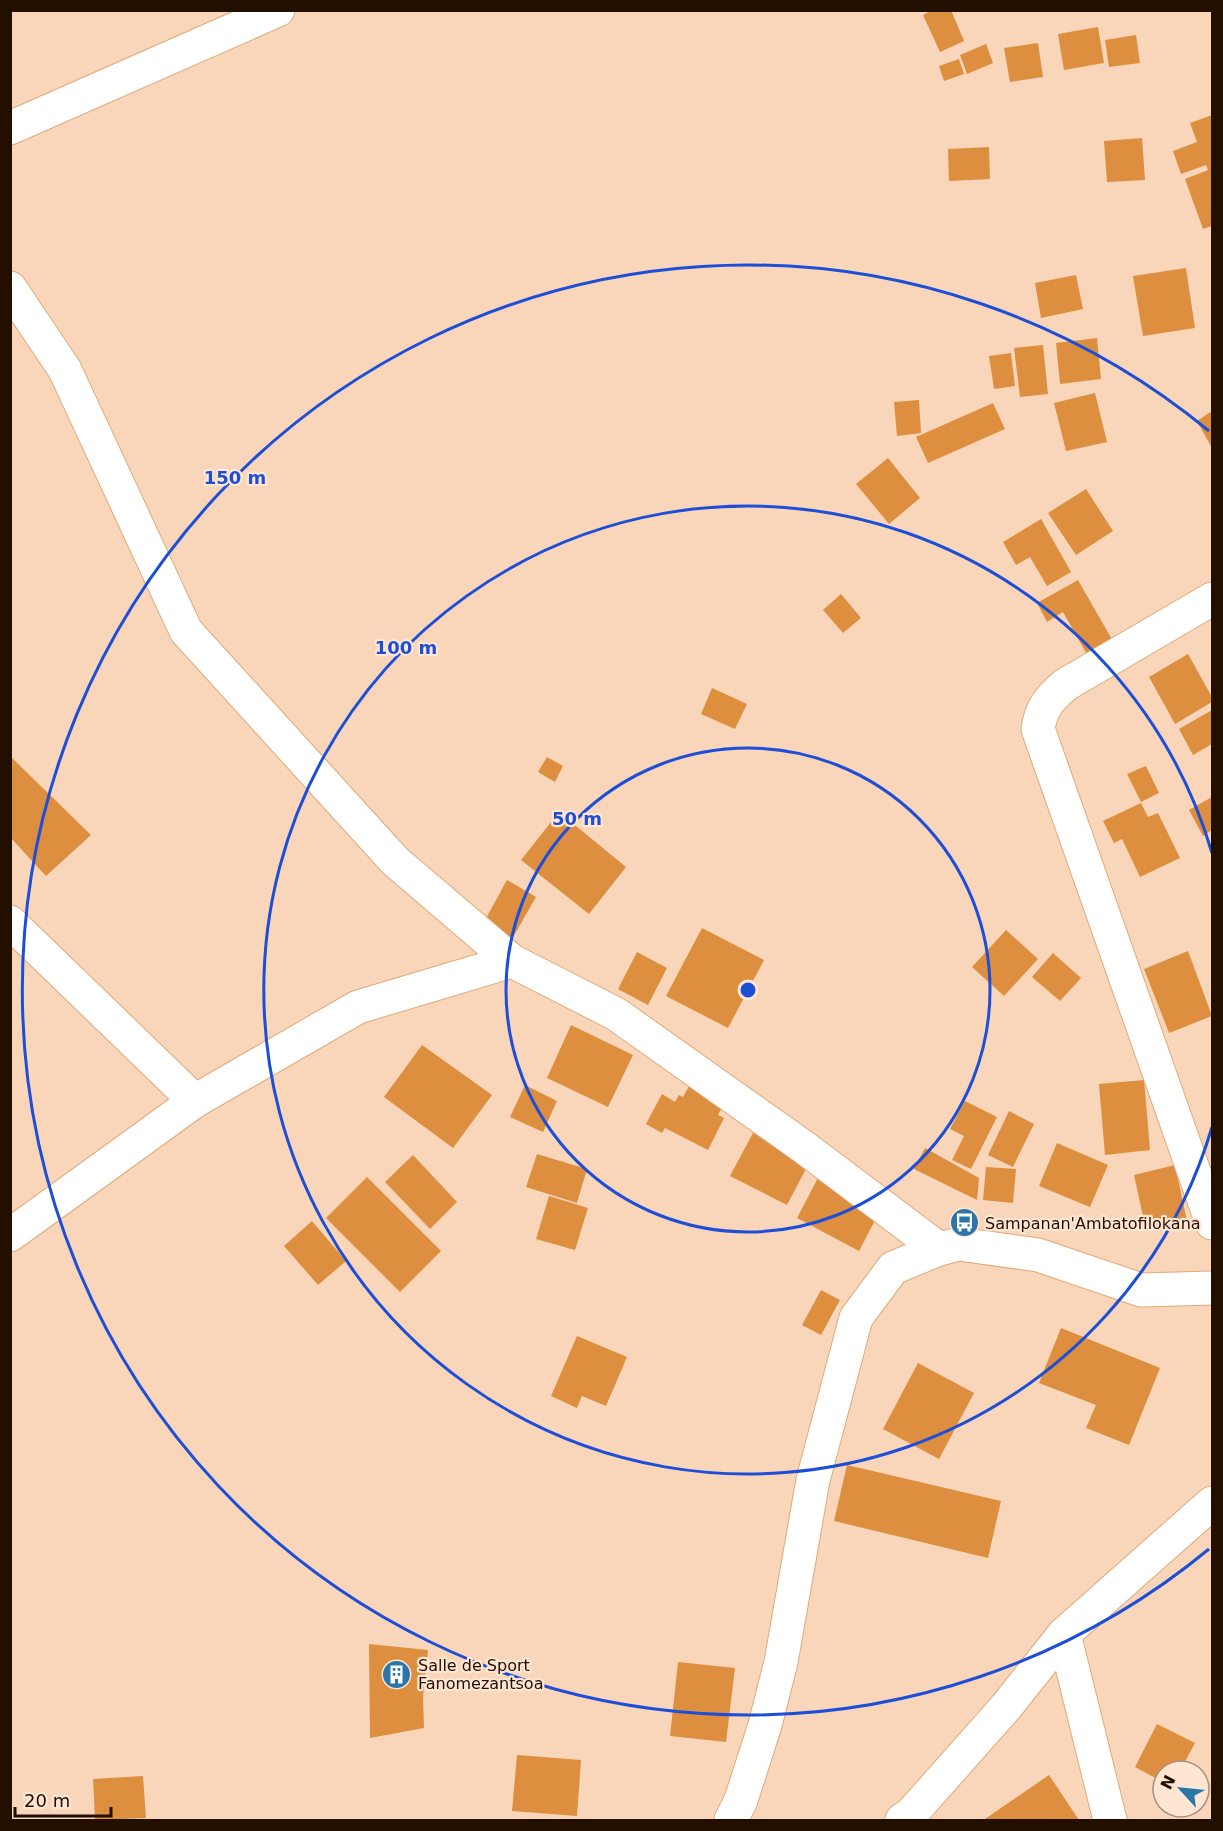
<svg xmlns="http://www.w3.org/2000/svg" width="1223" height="1831" font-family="'DejaVu Sans',sans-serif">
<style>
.building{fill:#dd8e3f}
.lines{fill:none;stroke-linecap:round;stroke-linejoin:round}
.street-casing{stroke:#e1a978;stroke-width:35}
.secondary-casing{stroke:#e1a978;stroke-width:35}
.street{stroke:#fff;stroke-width:33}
.secondary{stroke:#fff;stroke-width:33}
.ring{fill:none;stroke:#1d4ed8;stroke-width:3}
.labels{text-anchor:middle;stroke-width:4.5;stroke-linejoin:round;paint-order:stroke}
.poi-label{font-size:16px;fill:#230f00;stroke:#fee6d2;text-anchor:start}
.centre{fill:#1d4ed8;stroke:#fee6d2;stroke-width:3}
.ring-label{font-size:18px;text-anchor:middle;font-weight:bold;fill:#1d4ed8;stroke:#fee6d2;stroke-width:4.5;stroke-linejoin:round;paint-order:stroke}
</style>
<rect width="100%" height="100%" fill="#f9d6b9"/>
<path class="building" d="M932 10H951L964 41 940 52 923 15Z
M1098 27 1104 63 1064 70 1058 34Z
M1136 35 1140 63 1109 67 1105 40Z
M1038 43 1043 77 1010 82 1004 48Z
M986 44 993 63 967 74 960 55Z
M959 59 964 74 944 81 939 66Z
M1212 115V226L1203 229 1185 179 1208 170 1206 165 1181 174 1173 151 1197 142 1190 123Z
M1142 138 1145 180 1107 182 1104 141Z
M989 147 990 179 949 181 948 149Z
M1186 268 1195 328 1143 336 1133 276Z
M1076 275 1083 309 1041 318 1035 283Z
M1097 338 1101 379 1060 384 1056 343Z
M1043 345 1048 394 1020 397 1014 348Z
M1011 353 1015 386 994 389 989 356Z
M1095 393 1107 442 1066 451 1054 403Z
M919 400 921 433 897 436 894 402Z
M993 403 1005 429 928 463 916 437Z
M1212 411V448L1197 421Z
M888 458 920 498 889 524 856 484Z
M1086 489 1113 531 1076 555 1048 513Z
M1041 519 1071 572 1047 586 1030 557 1016 565 1003 542Z
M1078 580 1114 643 1089 658 1063 612 1047 622 1037 603Z
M841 594 861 618 843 633 823 610Z
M1188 654 1212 697V702L1175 724 1149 677Z
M712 688 747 704 735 729 701 714Z
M1212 710V744L1193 755 1179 729Z
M10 756 91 835 46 876 10 837Z
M547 757 563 766 555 782 538 772Z
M1146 766 1159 793 1141 802 1127 774Z
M1212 797V830L1203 836 1189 810Z
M1141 803 1148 817 1158 813 1180 858 1140 877 1122 839 1114 843 1103 821Z
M559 812 626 867 589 914 521 860Z
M507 880 536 897 512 939 484 922Z
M702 928 764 960 728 1028 666 996Z
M1006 930 1038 959 1004 996 972 967Z
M1188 951 1212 1016 1169 1033 1144 969Z
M637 952 667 968 648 1005 618 989Z
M1053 953 1081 978 1060 1001 1032 977Z
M571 1025 633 1055 608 1107 547 1078Z
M422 1045 492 1095 453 1148 384 1097Z
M694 1077 728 1095 718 1115 724 1118 708 1150 665 1128 662 1133 646 1124 662 1094 675 1102 679 1095 683 1097Z
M1144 1080 1150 1150 1105 1155 1099 1084Z
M525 1085 557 1101 543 1132 510 1117Z
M965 1101 997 1117 971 1169 952 1160 964 1136 950 1129Z
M1009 1111 1034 1124 1013 1167 988 1155Z
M753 1133 809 1163 787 1205 730 1176Z
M1057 1143 1108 1165 1090 1207 1039 1186Z
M925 1148 979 1178 977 1200 914 1169Z
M537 1154 587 1169 577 1203 526 1187Z
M413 1155 457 1202 430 1229 385 1182Z
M1175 1165 1187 1221 1146 1230 1134 1175Z
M986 1167 1016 1169 1013 1203 983 1200Z
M820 1174 882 1207 859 1251 797 1218Z
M367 1177 441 1251 400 1292 326 1218Z
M549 1196 588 1208 575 1250 536 1239Z
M312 1221 346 1261 318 1285 284 1246Z
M821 1290 840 1300 821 1335 802 1325Z
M1061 1328 1160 1368 1129 1445 1086 1428 1096 1405 1039 1383Z
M577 1336 627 1357 606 1406 582 1396 577 1408 551 1396Z
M918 1363 974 1393 939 1459 883 1429Z
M847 1465 1001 1501 988 1558 834 1521Z
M369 1644 428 1650 423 1697 424 1728 370 1738Z
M678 1662 735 1668 726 1742 670 1736Z
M1157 1724 1195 1743 1180 1771H1163V1782L1135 1767Z
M517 1755 581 1760 577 1816 512 1811Z
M1049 1775 1079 1820H986L985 1819Z
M143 1776 146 1818 95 1820 93 1779Z"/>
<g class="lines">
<defs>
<path id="street" d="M10 128 278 10
M10 288 65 370 186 631 395 861 512 961 616 1014 805 1148 939 1249
M1212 599 1065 685C1049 699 1041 708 1038 729L1212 1223
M10 922 195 1101
M10 1235 195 1101 358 1007 512 961
M1064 1634 1110 1820
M902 1820 911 1814 1006 1707 1064 1634 1212 1503"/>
<path id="secondary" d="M731 1820 741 1800 765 1725 781 1662 813 1480 856 1318 893 1268 939 1249 959 1244 1038 1255 1141 1290 1212 1288"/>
</defs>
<use href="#street" class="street-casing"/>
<use href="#secondary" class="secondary-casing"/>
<use href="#street" class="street"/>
<use href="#secondary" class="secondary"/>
</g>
<g class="ring">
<circle cx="748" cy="990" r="242"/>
<path d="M1212 1127A484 484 0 1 1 1212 853"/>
<path d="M1209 1549A725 725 0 1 1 1209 431"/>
</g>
<defs>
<symbol id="bus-disc" viewBox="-11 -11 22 22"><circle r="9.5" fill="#2a76a9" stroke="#fee6d2"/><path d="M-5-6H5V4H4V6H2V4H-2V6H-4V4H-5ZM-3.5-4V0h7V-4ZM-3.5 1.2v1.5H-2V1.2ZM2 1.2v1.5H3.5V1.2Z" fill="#fff"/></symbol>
<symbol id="building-disc" viewBox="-11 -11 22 22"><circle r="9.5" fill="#2a76a9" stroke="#fee6d2"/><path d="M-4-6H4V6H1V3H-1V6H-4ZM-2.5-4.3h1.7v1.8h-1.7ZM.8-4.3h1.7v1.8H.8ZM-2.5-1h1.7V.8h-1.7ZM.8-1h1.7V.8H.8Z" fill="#fff"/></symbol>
</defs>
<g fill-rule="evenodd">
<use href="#bus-disc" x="948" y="1206" width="33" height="33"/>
<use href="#building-disc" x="380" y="1658" width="33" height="33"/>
</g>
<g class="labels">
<g class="poi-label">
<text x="985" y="1229">Sampanan'Ambatofilokana</text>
<text x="418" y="1671">Salle de Sport<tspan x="418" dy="18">Fanomezantsoa</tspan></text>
</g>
</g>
<circle cx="748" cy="990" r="9" class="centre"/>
<g class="ring-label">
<text x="235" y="484">150 m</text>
<text x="406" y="654">100 m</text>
<text x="577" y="825">50 m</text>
</g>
<rect width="1223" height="1831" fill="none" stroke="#230f00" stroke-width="24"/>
<g transform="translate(1181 1789) rotate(297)"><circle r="28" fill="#fee6d2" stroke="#a6907e" stroke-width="1.5"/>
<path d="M0-4.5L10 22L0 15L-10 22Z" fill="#2a76a9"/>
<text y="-9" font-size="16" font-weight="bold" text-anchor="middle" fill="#230f00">N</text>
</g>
<path d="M15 1807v9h96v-9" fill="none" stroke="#230f00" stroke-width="3"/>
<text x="24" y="1807" font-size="18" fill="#230f00" stroke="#fee6d2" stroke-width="4.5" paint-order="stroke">20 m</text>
</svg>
